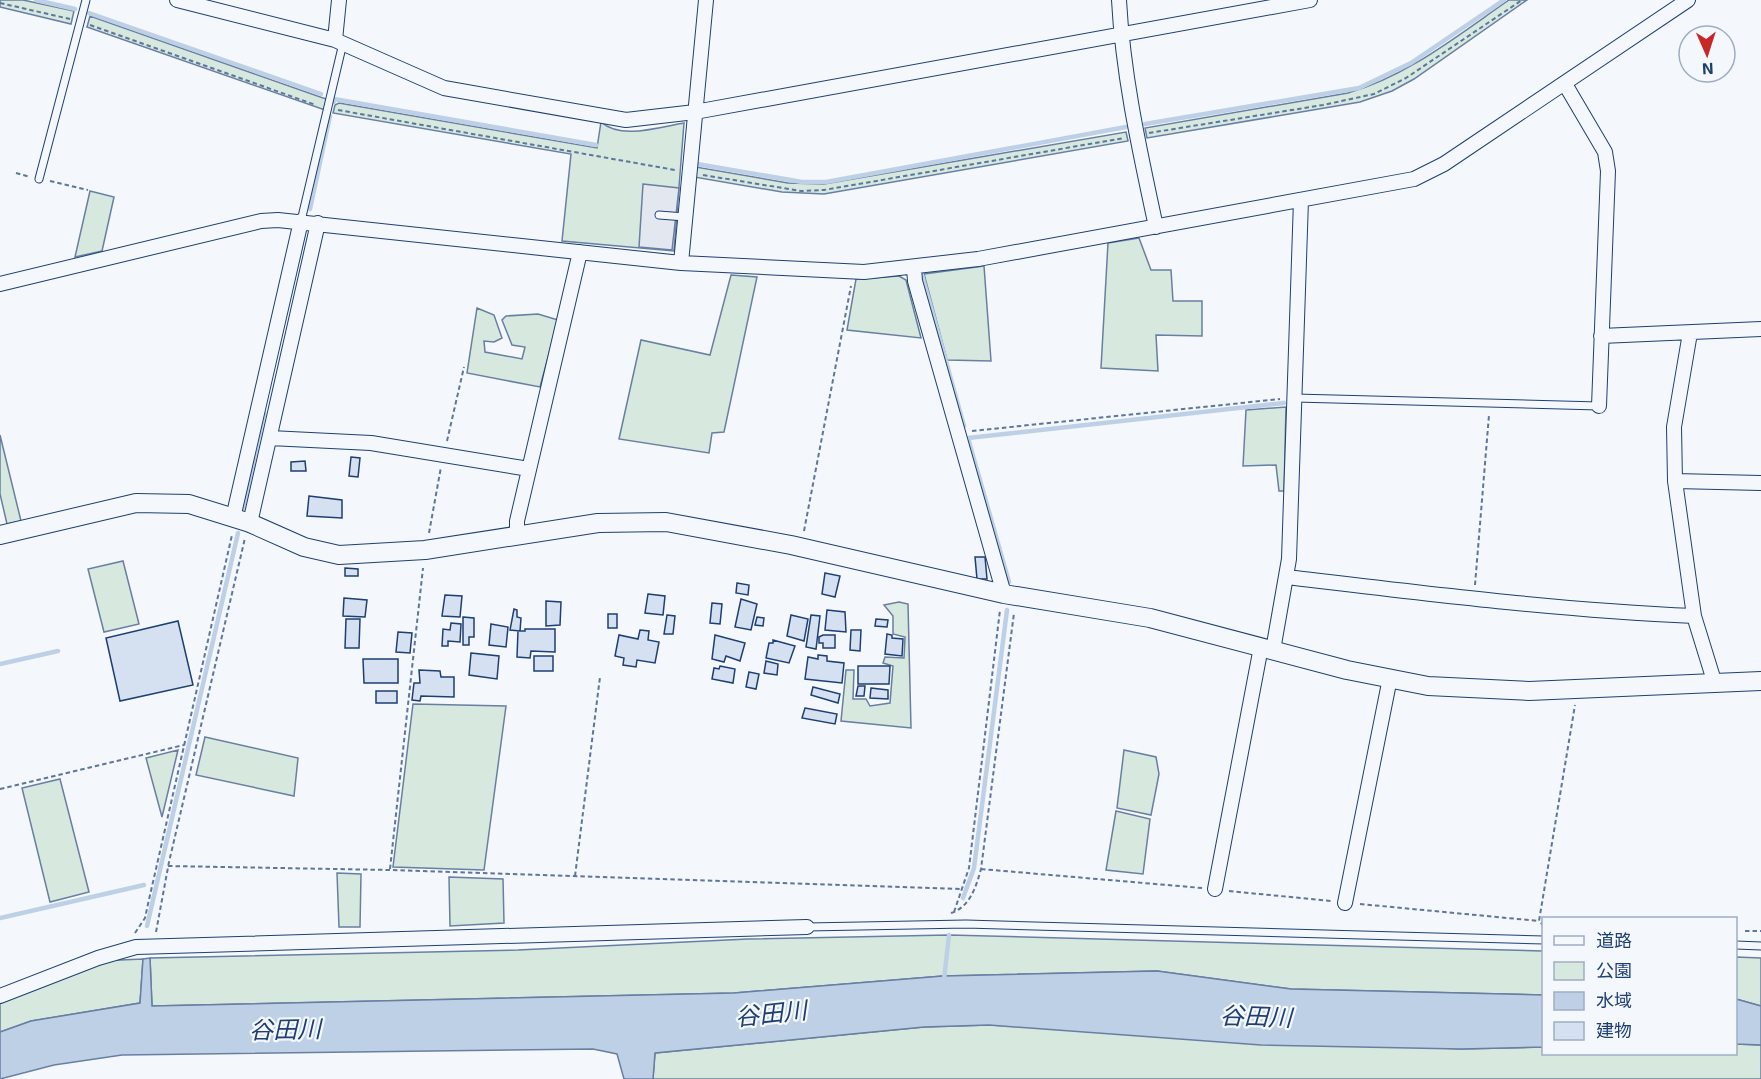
<svg xmlns="http://www.w3.org/2000/svg" width="1761" height="1079" font-family="'Exo 2','Noto Sans JP',sans-serif">
<style>
.green{fill:#d7e8df;stroke:#687fa3;stroke-width:1.5}
.parking{fill:#e3e8f0;stroke:#687fa3;stroke-width:1.5}
.water{fill:#bed0e5;stroke:#687fa3;stroke-width:1.5}
.lines{fill:none;stroke-linecap:round;stroke-linejoin:round}
.stream{stroke:#bed0e5;stroke-width:4.5}
.building{fill:#d5e0f0;stroke:#1d3f73;stroke-width:1.5}
.lane-casing{stroke:#1d3f73;stroke-width:9}
.street-casing{stroke:#1d3f73;stroke-width:16}
.secondary-casing{stroke:#1d3f73;stroke-width:20}
.path{stroke:#5e769c;stroke-width:2;stroke-dasharray:4.5 3;stroke-linecap:butt}
.lane{stroke:#f4f7fb;stroke-width:7}
.street{stroke:#f4f7fb;stroke-width:14}
.secondary{stroke:#f4f7fb;stroke-width:18}
.labels{text-anchor:middle;stroke-width:4.5;stroke-linejoin:round;paint-order:stroke}
.water-label{font-size:24px;font-style:italic;fill:#1d3f73;stroke:#f4f7fb}
</style>
<rect width="100%" height="100%" fill="#f4f7fb"/>
<path class="green" d="M0 0H23L74 11 71 24 0 7Z
M1509 0H1527L1414 79 1392 91 1360 102 1147 138 1145 128 1348 93C1408 76 1458 35 1509 0Z
M90 16 326 99 325 110 87 27Z
M339 103 597 148 601 122C621 140 659 127 684 123L674 251 562 241 571 154 333 113 335 105Z
M1126 132 1128 141 824 194 782 192 694 177 696 167 788 183 824 184Z
M90 191 114 197 102 251 75 257Z
M1139 238 1151 270H1171L1173 301H1202V336L1156 335 1158 371 1101 368 1108 243Z
M984 266 991 361 947 360 924 274Z
M731 275 757 277 724 432 712 433 709 453 619 439 641 340 710 355Z
M899 276 906 280 921 338 847 330 856 279Z
M477 308 494 315 502 338 494 342 484 341 485 352 522 359 525 347 512 345 502 320 506 316 538 314 558 320 540 387 467 373Z
M1286 407 1284 491H1279L1276 465 1243 466 1246 410Z
M0 435 21 521 7 524 0 494Z
M123 561 139 624 104 632 88 569Z
M899 602 908 604 911 728 841 721 846 670H854L853 699H866L870 706 890 703 893 666 883 663 885 657 904 658 905 637 893 634V616L884 605Z
M413 704 506 706 484 870 393 867Z
M205 737 298 758 294 796 196 775Z
M178 750 162 817 146 758Z
M1124 750 1156 757 1159 774 1151 815 1117 808Z
M60 779 89 892 50 902 22 788Z
M1116 811 1150 819 1143 874 1106 870Z
M337 873 361 874 360 927H339Z
M449 877 503 879 504 923 450 926Z
M949 935 1543 951 1544 995 1291 989 1157 971 943 976 734 993 152 1006 150 958 518 950 748 939Z
M1736 957 1761 958V1006L1736 999Z
M143 959 140 1003 31 1021 0 1032V998L98 961Z
M989 1025 1461 1049 1543 1047 1544 1054H1736V1044L1761 1045V1079H653L655 1053 924 1027Z"/>
<path class="parking" d="M643 184 679 188 672 250 639 247Z"/>
<path class="water" d="M150 958 152 1006 734 993 943 976 1157 971 1291 989 1543 995V1047L1461 1049 1261 1045 989 1025 924 1027 655 1053 653 1079H624L617 1054 593 1049 122 1055 54 1065 0 1079V1032L31 1021 140 1003 143 959Z
M1736 999 1761 1006V1045L1736 1044Z"/>
<g class="lines">
<path class="stream" d="M36 0 75 9
M89 13 321 94
M334 102V99L596 145
M1145 124 1359 88 1411 63 1504 0
M697 164 802 182H826L1126 127
M310 209 330 116
M922 275 964 426
M243 508 264 413
M1009 582 968 438 1284 403
M0 664 58 651
M963 898 974 868 1007 610
M0 918 144 885
M147 926 238 533
M944 980 949 935"/>
</g>
<path class="building" d="M351 457 360 458 358 477 349 476Z
M305 461 306 471H291V462Z
M309 496 342 500V518L307 516Z
M975 557H985L987 579H977Z
M345 568 358 569V576H345Z
M825 573 840 576 835 597 822 594Z
M737 583 749 585 748 595 736 593Z
M648 594 665 596 663 615 645 613Z
M445 595 462 596 460 617 442 616Z
M344 598 367 600 365 617 343 616Z
M741 599 757 604 751 630 735 627Z
M546 601 561 602 560 625 546 626Z
M712 603 722 604 720 624 710 623Z
M514 609 517 610V617L521 618 520 631 510 630Z
M827 610 845 612 846 632 825 630Z
M608 614H617V628H608Z
M667 615 675 616 673 634H664Z
M791 615 808 619 804 641 787 636Z
M811 615 820 616 816 649 806 647Z
M463 617 474 618V637H469V645H463Z
M757 617 764 618 763 626 755 625Z
M346 619H360L359 648H345Z
M876 619 888 620 887 627 875 626Z
M178 621 193 685 120 701 106 638Z
M451 623 461 624 460 642 448 641V646H442L443 629 450 630Z
M491 624 508 627 506 647 489 645Z
M525 629H555V652L531 651 530 658 517 657 518 631H525Z
M640 630 649 631 648 640 659 642 655 663 637 660 636 667 623 665 624 658 615 656 619 635 638 639Z
M851 630H861L860 651 850 650Z
M398 632 412 633 410 653 396 652Z
M887 634 892 635V638L903 639 902 656 885 654Z
M715 635 745 643 740 661 726 656 724 662 712 659Z
M823 635H835V648H823V643H819V637Z
M773 640 795 646 789 663 766 658 769 643H773Z
M471 653 499 656 497 679 469 675Z
M818 655 827 656V661L844 663 842 683 805 679 808 657 818 659Z
M534 656H553V671H534Z
M363 659H398V683H364Z
M766 661 778 664 777 675 764 673Z
M720 666 735 669 733 683 712 679 714 668 719 669Z
M858 666H890L889 684H858Z
M419 670 440 671 441 677H454V697L421 696 420 701 412 700 414 683H420Z
M749 672 759 674 756 689 746 687Z
M858 686H865L864 696H856Z
M813 687 840 694 838 703 811 695Z
M871 688 888 690V699L870 698Z
M376 691H397V703H376Z
M805 708 837 714 835 724 802 718Z"/>
<g class="lines">
<defs>
<path id="lane" d="M39 179 86 0
M659 215 685 217
M301 221 343 43
M1295 398 1599 406
M807 927 966 924 1544 940
M1736 945 1761 946"/>
<path id="street" d="M177 0 335 40 444 88 626 120 695 112 1310 0
M1119 0C1123 77 1140 152 1156 227
M335 40 339 0
M1565 84 1605 152 1608 171 1599 406
M681 263 706 0
M914 268 915 281 1004 594
M0 284 261 221 278 220 681 263 864 272 978 259 1414 179 1444 164 1688 0
M1690 333 1674 427 1675 481 1694 616 1715 684
M1601 336 1761 329
M270 438 371 443 529 469
M1675 481 1761 483
M233 518 301 221
M250 523 318 223
M517 535V521L580 252
M1287 577C1422 593 1557 610 1694 616
M1273 650 1289 559 1301 200
M1215 889 1261 647
M1345 903 1390 678
M0 996 98 958 136 947 807 927"/>
<path id="secondary" d="M0 535 136 503 189 504 250 523 304 547 339 555 425 550 598 523 666 522 791 545 1004 594 1150 618 1347 670 1428 686 1529 691 1761 681"/>
</defs>
<use href="#lane" class="lane-casing"/>
<use href="#street" class="street-casing"/>
<use href="#secondary" class="secondary-casing"/>
<path class="path" d="M0 3 70 19
M90 25 316 105
M338 110 675 170
M1149 133 1323 105 1374 94 1406 78 1522 0
M16 173 30 177
M703 175 801 191 824 190 1124 138
M50 181 88 190
M972 431 1280 399
M447 441 464 367
M804 531 851 286
M429 533 441 467
M1475 585 1489 415
M0 789 184 745
M168 866 390 870 961 889
M390 869 423 568
M981 869 1202 888
M575 876 600 677
M1229 891 1331 901
M1360 904 1539 921
M954 912 969 868 1000 610
M951 913C970 907 976 887 981 869L1014 613
M1544 926 1539 921 1575 705
M1745 931H1761
M156 932 169 862 245 538
M135 933 145 918 148 904 232 535"/>
<use href="#lane" class="lane"/>
<use href="#street" class="street"/>
<use href="#secondary" class="secondary"/>
</g>
<g class="labels">
<g class="water-label">
<text transform="translate(771 1014) rotate(-6)" y="8">谷田川</text>
<text transform="translate(1256 1017) rotate(2)" y="8">谷田川</text>
<text transform="translate(285 1030) rotate(-1)" y="8">谷田川</text>
</g>
</g>
<rect x="1542" y="917" width="195" height="138" fill="#f4f7fb" stroke="#9eadc5" stroke-width="1.5"/>
<rect x="1554" y="936" width="30" height="9" fill="#f4f7fb" stroke="#9eadc5" stroke-width="1.5"/>
<text x="1596" y="947" font-size="18" fill="#1d3f73">道路</text>
<rect x="1554" y="962" width="30" height="18" fill="#d7e8df" stroke="#9eadc5" stroke-width="1.5"/>
<text x="1596" y="977" font-size="18" fill="#1d3f73">公園</text>
<rect x="1554" y="992" width="30" height="18" fill="#bed0e5" stroke="#9eadc5" stroke-width="1.5"/>
<text x="1596" y="1007" font-size="18" fill="#1d3f73">水域</text>
<rect x="1554" y="1022" width="30" height="18" fill="#d5e0f0" stroke="#9eadc5" stroke-width="1.5"/>
<text x="1596" y="1037" font-size="18" fill="#1d3f73">建物</text>
<g transform="translate(1707 54) rotate(177)"><circle r="28" fill="#f4f7fb" stroke="#9eadc5" stroke-width="1.5"/>
<path d="M0-4.5L10 22L0 15L-10 22Z" fill="#c62828"/>
<text y="-9" font-size="16" font-weight="bold" text-anchor="middle" fill="#1d3f73">N</text>
</g>
</svg>
